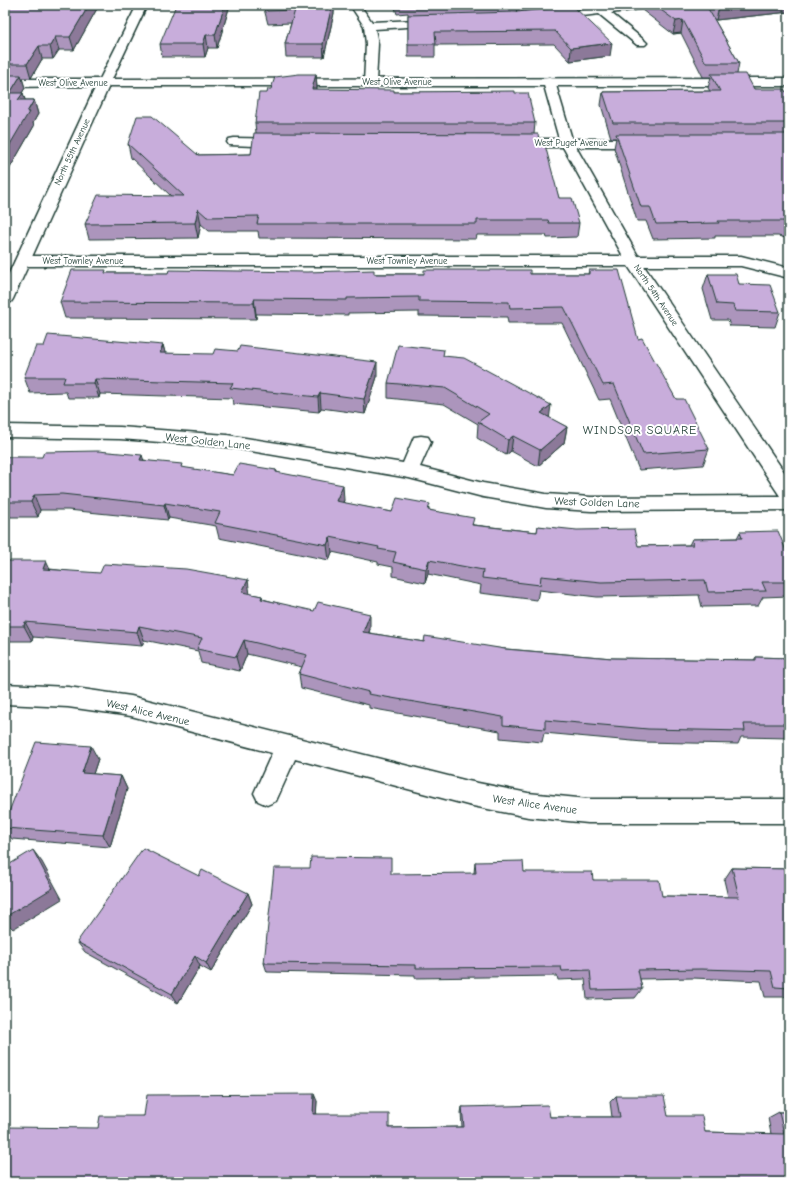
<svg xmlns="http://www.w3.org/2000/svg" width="794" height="1187" font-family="'Comic Neue',sans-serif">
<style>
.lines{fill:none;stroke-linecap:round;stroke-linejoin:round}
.street-casing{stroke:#1f3d34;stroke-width:3}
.secondary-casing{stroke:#1f3d34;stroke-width:3}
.street{fill:#fff;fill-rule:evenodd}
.secondary{fill:#fff;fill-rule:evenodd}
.wall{fill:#ac95bc;stroke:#1f3d34}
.shaded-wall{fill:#8c7999;stroke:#1f3d34}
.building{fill:#c8addb;stroke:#1f3d34}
.labels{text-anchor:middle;stroke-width:4;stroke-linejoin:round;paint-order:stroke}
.far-street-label{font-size:9px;fill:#1f3d34;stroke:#fff}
.street-label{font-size:11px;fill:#1f3d34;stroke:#fff}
.neighbourhood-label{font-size:12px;letter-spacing:1px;fill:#1f3d34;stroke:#fff}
</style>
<rect width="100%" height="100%" fill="#fff"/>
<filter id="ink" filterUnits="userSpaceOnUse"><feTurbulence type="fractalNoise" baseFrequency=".025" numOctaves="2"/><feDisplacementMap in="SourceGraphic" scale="8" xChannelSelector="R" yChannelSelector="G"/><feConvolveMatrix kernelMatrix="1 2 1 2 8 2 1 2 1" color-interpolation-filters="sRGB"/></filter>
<g filter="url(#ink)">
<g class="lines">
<defs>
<path id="street" d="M350 5H360L372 22 439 19 444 22 439 25 375 29 378 44 376 82 374 85H366L364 82 366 44 364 26Z
M622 5H652L647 8 611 13 645 41 647 43 645 45H637L599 14 551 20 546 17 551 14Z
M549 78 553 79 555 82 572 139H644L649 140 651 143 649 146 644 147H576L638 256H741L789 268V278L741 266H644L789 479V510L591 511 546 508 483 497 409 478 227 447 120 439 5 437V425L120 427 227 435 403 463 414 437 421 436 428 437 431 442 420 467 483 483 546 494 591 497 780 496 628 266H23L18 264 15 261 18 258 23 256H623L563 147H510L505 146 503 143 505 140 510 139H559L543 82 545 79Z
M234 138 282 139 287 140 289 143 287 146 282 147 229 145 227 142 229 139Z
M5 684 68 687 131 696 468 781 528 793 588 799H789V823H588L528 817 468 805 295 759 276 801 267 805 258 801 254 793 272 753 131 716 68 707 5 704Z"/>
<path id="secondary" d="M137 5H147L112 79 789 78V86H109L13 299 11 302 5 304V282L96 86 5 87V79H100Z"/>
</defs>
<use href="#street" class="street-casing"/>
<use href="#secondary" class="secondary-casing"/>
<use href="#street" class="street"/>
<use href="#secondary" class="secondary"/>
</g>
<path class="wall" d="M5 5H99L74 50H59L53 59H42L31 78H22L25 88 22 93H23L25 100H34L38 114 33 123 34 126 7 173H5Z
M230 5 217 48H208L205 57H162L160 44Z
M263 5H334V13L324 57H286L285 44 291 23 268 24Z
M394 5H563V7L610 56 570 61 554 44 439 45H435V57H408V13L397 14Z
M643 5H789V12L716 20 714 19 739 63 737 74 754 89 789 92V239L778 236H715V238L653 239 646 221H637L614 148 616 138H611L601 105 603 92 710 91 708 88 711 77H703L681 33 673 34 642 10Z
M316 74 317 88 316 90 394 92 515 93 535 123 534 134 540 145 559 198 579 223 577 237 547 238 546 235H477L476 239 259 238 258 231H209L201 224 198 238 89 239 85 224 171 196 131 158 128 144 198 155 251 154 256 133 255 123 267 93 271 89Z
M589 270 638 339 676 399 709 449 703 465 639 470 610 399 599 400 562 323H508L507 317 419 316V312L348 313V315L256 314V319L65 318 60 302 107 273 424 274H588Z
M708 274 739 284 780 312 775 327 730 326 728 320H712L703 289Z
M163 345 165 353 377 377 365 414 321 408 319 412 233 404 232 398 100 394 99 398H68L66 392 30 393 24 377Z
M444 356 549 418 567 427 564 443 538 466 511 451 506 455 477 438 478 424 444 404 388 398V383Z
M5 457 144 460 183 468 233 475 276 470 277 472 344 500 343 503 392 512 430 510 474 525 537 532 538 526 638 546 689 545 692 539 737 538 740 532 789 558V596L763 597 758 606 702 607 699 595 597 597 539 590 537 600 480 593 481 585 428 574 425 583 393 576V567L378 564V562L332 552 329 560 219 538 216 526 169 518 168 520 68 510H40L38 517H5Z
M5 561 50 569 250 594 262 596 263 599 370 629 369 633 424 642 612 658 754 660 756 657 789 658V738L741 737 738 744 643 742 544 733 542 742 500 738V731L369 708V705L301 688 299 674 302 667 247 654 240 671 201 663 198 651 144 640 142 646 33 637 32 641H5Z
M98 759 93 774 121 776 127 789 110 847 12 839 5 830V822Z
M475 862 524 872 593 880 662 896 728 897 724 880 732 868 789 869V997H765L761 981 693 978 640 979 642 989 635 998 587 999 585 979 558 980 557 976 415 978V975L267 972 264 963 474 873Z
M199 876 248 893 252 904 211 972 200 966 178 1003 85 952 77 942Z
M616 1096 668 1116 705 1132 771 1134 768 1118 779 1112H789V1182L98 1128 144 1116 317 1101 316 1114 389 1128 462 1127 461 1113 462 1107 550 1117H612L610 1102Z"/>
<path class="shaded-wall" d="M89 5H99L74 50 70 37Z
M225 5H230L217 48 215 35Z
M332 5H334V13L324 57 323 44Z
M517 5H563L562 10 516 16Z
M739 5H789V12L716 20 719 7Z
M683 20 681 33 673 34 676 21Z
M206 35 208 48 205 57 203 44Z
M55 37 59 50 53 59 50 46Z
M612 43 610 56 570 61 571 48Z
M39 46 42 59 31 78 27 64Z
M316 74 317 88 313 103 312 89Z
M21 75 25 88 14 106 10 93Z
M23 93 27 106 18 100Z
M34 100 38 114 33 123 34 126 7 173 5 168V153Z
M198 209 201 224 198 238 195 223Z
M254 299 256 314V319L254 303Z
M163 345 167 360 160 353Z
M377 362V377L365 414 364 399Z
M95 379 100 394 99 398 94 383Z
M320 393 321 408 319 412 318 397Z
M551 405 549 420 541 413Z
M567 427 564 443 538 466 540 450Z
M513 436 511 451 506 455 508 440Z
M142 455 147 470 140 460Z
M343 485 344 500 337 516 336 501Z
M34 495 40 510 38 517 31 502Z
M165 503 169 518 168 520 164 505Z
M330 537 332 552 329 560 327 545Z
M429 560 428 574 425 583 426 569Z
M46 561 53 576 43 569Z
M248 580 250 595 242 592Z
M370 614V629L364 646 363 632Z
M25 622 33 637 32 641 24 626Z
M139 626 144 640 142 646 137 632Z
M244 640 247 654 240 671 236 657Z
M91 746 98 759 89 786 82 773Z
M121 776 127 789 110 847 103 835Z
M33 850 42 862 62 899 13 929 5 921V917Z
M248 893 252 904 211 972 206 963Z
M195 956 200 966 178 1003 172 994Z
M314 1094 317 1101 316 1120 313 1114Z"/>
<path class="building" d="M5 5H89L70 37H55L50 46H39L27 64H5Z
M176 5H225L215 35H206L203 44H160Z
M265 5H332L323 44H285L295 10 267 11Z
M408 5H448L408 6Z
M654 5H706L739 63H706L683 20 676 21Z
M715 5H739L719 7Z
M573 6 612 43 571 48 555 31 440 32H435L436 44H408V15L517 12Z
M299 74H316L312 89 394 90V92L515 91V93H528L535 123H255L259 93H267L268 89H271L275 77Z
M711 74H746L754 89H784L786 92H789V123H613L603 92 720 91Z
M5 75H21L10 93H23L18 100H34L27 112H29L5 153Z
M137 116H152L198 155 251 154 254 133 538 134 540 145H545L559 198H572L579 223H549L548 220H477V224H257L259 216 207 217 198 209 195 223 85 224 98 195 184 196 128 144Z
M616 134H789V222L783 221H718L719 223 656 224 650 207H641Z
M72 270H106L105 273H168L169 270 307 272 374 270V274H424V270H530V274H589V270H619L638 339 642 338 676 399H684L709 449 643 454 614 384 603 385 564 307 510 308 509 302 419 301V297L347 298V300L254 299V303L60 302Z
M708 274H736L739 284 770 285 780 312 735 311 733 305 717 304Z
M48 335 163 345 160 353 213 354 215 349 238 351 240 346 377 362 364 399 320 393 318 397 230 388 233 383 95 379 94 383H63L65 377H24L36 346H44Z
M398 345 444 350 443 356 464 358 551 405 541 413 567 427 540 450 513 436 508 440 478 422 489 414 445 388 388 383Z
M98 451 142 455 140 460 182 464 181 467 233 475 239 464 276 470V472L343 485 336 501 392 512 397 498 430 504 428 510 474 518 472 525 537 532 538 526 577 530 634 529 638 546 693 545 692 539 742 538 740 532 778 531 789 558V582H762L766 591 708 592 705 580 601 582 541 576 540 585 482 578 483 570 429 560 426 569 393 562 396 552 378 549 379 547 330 537 327 545 215 523 220 512 165 503 164 505 62 494 34 495 31 502H5V457H42L44 452Z
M5 561H46L43 569 100 573 104 564 186 569 248 580 242 592 262 596 261 599 314 611 318 602 370 614 363 632 424 642 425 636 505 649 612 658 756 660V657L789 658V724H744L745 731 648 729 545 720V729L503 725V717L368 694 369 692 299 674 307 655 244 640 236 657 197 649 202 638 139 626 137 632 25 622 24 626H5Z
M36 742 91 746 82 773 121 776 103 835 5 828V822Z
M143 848 199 876 202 870 248 893 206 963 195 956 172 994 77 942Z
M33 850 53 888 5 917V867Z
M311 857 391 858V874L476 873 475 862 523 861 524 872H592L593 880H659L662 896 739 897 732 868 789 869V988L775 987 771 971 701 969 638 970 642 989 592 990 590 970 562 971 561 967 416 968V965L264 963 274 868H310Z
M314 1094 313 1114H389V1128L464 1127 462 1107 548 1105 550 1117H620L616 1096H664L668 1116H702L705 1132 784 1134 779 1112H789V1182H5V1127L98 1128 100 1116H144L147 1095Z"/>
</g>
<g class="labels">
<g class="far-street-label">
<text x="397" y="85">West Olive Avenue</text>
<text x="73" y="86">West Olive Avenue</text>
<text x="571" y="146">West Puget Avenue</text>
<text transform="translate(72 152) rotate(-65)" y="3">North 55th Avenue</text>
<text x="83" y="264">West Townley Avenue</text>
<text x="407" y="264">West Townley Avenue</text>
<text transform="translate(656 295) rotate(56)" y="3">North 54th Avenue</text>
</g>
<g class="street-label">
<text transform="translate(208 441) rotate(6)" y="4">West Golden Lane</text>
<text transform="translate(597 502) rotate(2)" y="4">West Golden Lane</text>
<text transform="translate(148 712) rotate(13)" y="4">West Alice Avenue</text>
<text transform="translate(535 804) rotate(8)" y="4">West Alice Avenue</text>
</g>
<g class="neighbourhood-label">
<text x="640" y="434">WINDSOR SQUARE</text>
</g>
</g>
<rect width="794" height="1187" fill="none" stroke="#fff" stroke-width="20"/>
<rect x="10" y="10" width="774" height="1167" fill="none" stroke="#1f3d34" stroke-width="1.5" filter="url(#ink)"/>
</svg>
